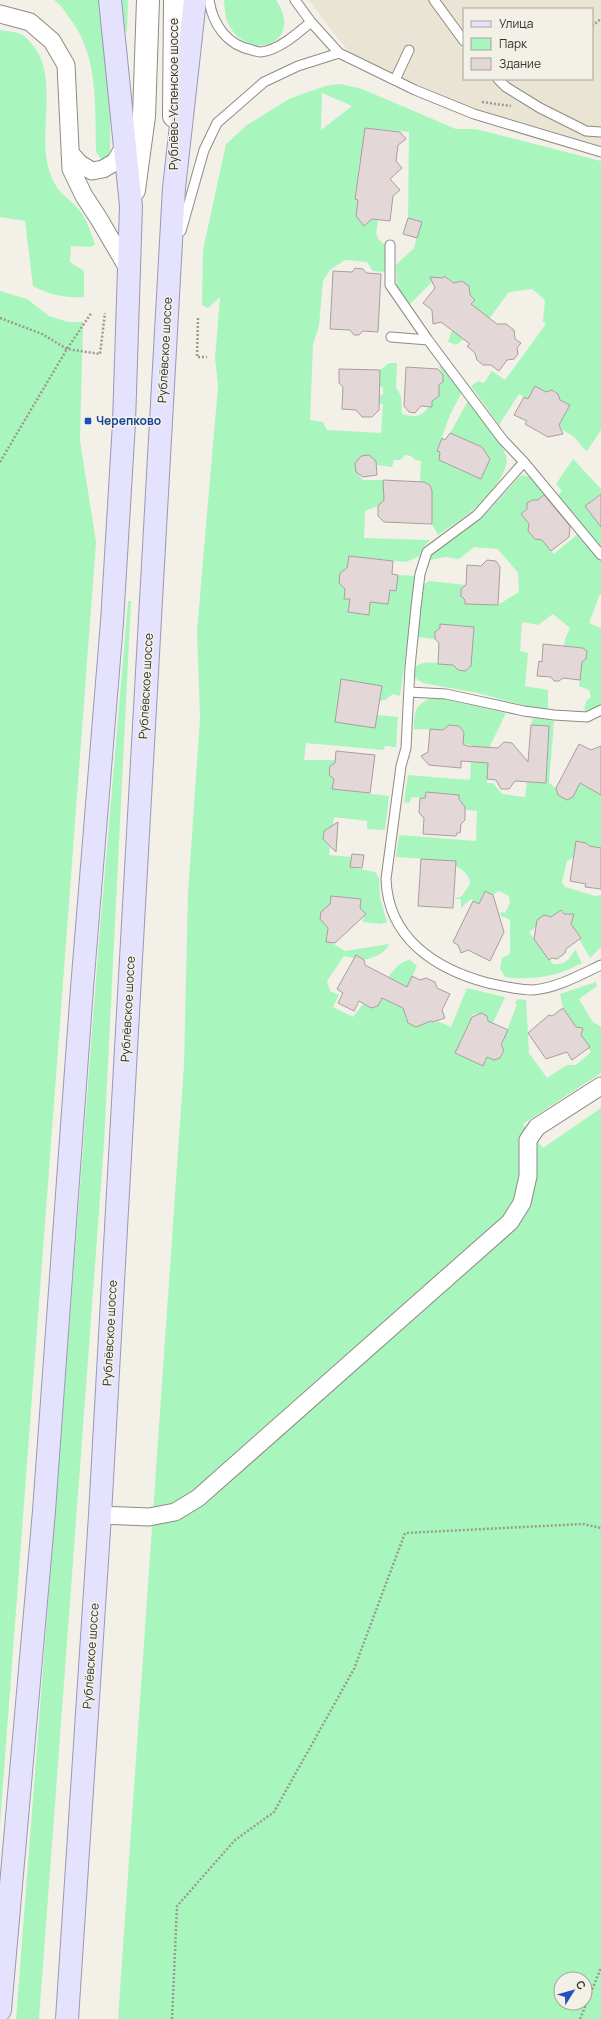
<svg xmlns="http://www.w3.org/2000/svg" width="601" height="2019" font-family="Manrope,sans-serif">
<style>
.built{fill:#eae4d4;fill-rule:evenodd}
.green{fill:#a8f6be;fill-rule:evenodd}
.building{fill:#e3d8d7;stroke:#a99e9d}
.lines{fill:none;stroke-linecap:round;stroke-linejoin:round}
.lane-casing{stroke:#8f8b83;stroke-width:11}
.street-casing{stroke:#8f8b83;stroke-width:19}
.secondary-casing{stroke:#8f8b83;stroke-width:24}
.primary-casing{stroke:#9b97b5;stroke-width:24}
.path{stroke:#9b9993;stroke-width:2.5;stroke-dasharray:2 2;stroke-linecap:butt}
.lane{stroke:#fff;stroke-width:9}
.street{stroke:#fff;stroke-width:17}
.secondary{stroke:#fff;stroke-width:22}
.primary{stroke:#e5e2fe;stroke-width:22}
.transit-dot{fill:#1a4fb4;stroke:#f3f0e7;stroke-width:1.5}
.labels{text-anchor:middle;stroke-width:3;stroke-linejoin:round;paint-order:stroke}
.street-label{font-size:12px;fill:#33322e;stroke:#f3f0e7}
.transit-label{font-size:12px;font-weight:bold;fill:#164399;stroke:#f3f0e7;text-anchor:start}
</style>
<rect width="100%" height="100%" fill="#f3f0e7"/>
<path class="built" d="M309 0H601V148L472 109 352 55 334 34ZM464 9H592V79H464Z"/>
<path class="green" d="M54 0H99C104 39 109 78 110 118 110 131 111 145 109 158L101 159 96 152C95 106 99 54 68 16 64 10 60 4 54 0Z
M121 0H128L127 33 123 27Z
M224 0H276C305 43 250 62 230 27 225 20 225 9 224 0Z
M0 30C6 31 19 32 24 36 64 69 36 128 49 170 57 195 66 194 80 211 87 219 91 234 95 244L91 247 71 246 70 262 84 271V297C64 298 50 295 33 286L25 221 0 217Z
M341 84 362 89 456 129H476L601 161V430L587 451C581 447 579 442 574 437 568 432 562 432 559 425L570 405 560 400 558 394 552 390 546 392 536 387 528 399 519 394 499 425 471 386 478 381 484 383 492 371 505 380 546 324 543 322 545 300 532 289 509 292 489 319 456 345 448 342 452 330 475 300 470 295 462 281 454 283 445 276 443 278H436L410 304 397 289 396 265 414 248 421 222 408 218 409 132 365 128 362 161H359L358 175 360 176 359 186 356 185 355 199 358 200 356 217 360 218 362 224H366L369 219 378 220C376 234 374 238 387 246L386 272 373 271 367 262 345 260 330 270 323 281 319 326 313 344 310 420 323 422 327 430 381 433 383 404H379V397L383 394V388L379 385 380 370 389 363H397L396 387 401 396 402 414C413 417 422 418 428 407H432V399L439 396V385L443 382V375L439 366 448 367 462 392 450 415 437 451 440 452 439 460 481 479 489 461 482 447 450 433 468 401C480 417 499 436 506 456 508 462 506 467 503 473 490 501 463 518 438 535L432 524V491L430 485 420 482 421 461 415 460 411 456 405 455 400 460H394L392 467 377 465 376 461 369 455 361 456 355 463 356 472 363 480H383L384 500 378 506 365 511 364 538 430 540 422 549 420 556 406 562 349 556 347 568 339 583 345 589 344 598 350 599 348 612 368 615 370 602 388 604 390 590H396L398 575 417 576 400 696 393 694 385 700 379 701 381 686 341 679 335 721 375 728 377 715 398 717 396 747 385 746 384 750 306 743 304 760H336L335 763 330 766 329 775 334 779 333 789 389 796 385 830 367 829V821L334 817 333 825 324 831 323 839 330 847 329 855 351 857 350 867 375 872 379 878 380 898 387 922 381 924 363 922 364 912 360 910 361 899 332 896 330 908H326L321 912 320 919 328 924 326 939 345 951 389 944C384 955 374 957 364 960L359 957 354 958 344 956 327 981 330 991 339 995 333 1007 353 1017 363 1004 371 1008 378 1006 381 1001 379 994C385 982 395 962 410 960L417 966 398 1006 406 1010 404 1014 408 1023 416 1027 425 1024 428 1020 436 1023 437 1021 451 1027 467 988 505 997 493 1023 488 1021 487 1016 481 1013 473 1014 455 1053 482 1066 487 1057 494 1060 500 1058 504 1051 501 1045 517 1005 515 1004 517 999 526 1000 529 1053 547 1078 567 1065H576L591 1052 581 1035 582 1031 576 1027 563 1008 560 994 596 982 597 986 579 999 592 1021 601 1027V1073L523 1124 543 1148 601 1108V2019H118L184 1065 188 893 200 718 197 631 218 386 215 358 220 297 208 308 202 305 203 250 226 144 247 125 289 99 325 86ZM322 93 352 106 321 130ZM561 1979H585V2003H561Z
M0 291 27 299 49 316 68 322H83L80 441 96 542 0 1824Z
M573 459 601 489V493L585 506 601 527V549L557 496 562 491 556 484Z
M523 475 535 479 546 493 538 500H532L527 503V509L521 514 529 524 528 531 535 539 542 540 554 554 579 533 601 559V594H600L589 623 601 628V705L584 712 586 701 591 697 589 690 579 686 582 662 586 659 587 651 583 648 564 646 565 639 570 628 553 614 538 625 522 622 520 651 528 653 525 686 548 690V712L478 693 423 683 415 678 413 669C423 658 439 664 453 665L458 670 465 671 471 666 473 627 441 625 440 628 435 632V639L417 637 423 585 429 581 466 585 461 589V596L465 600V604L498 605 519 592 518 573 498 549 474 547 459 559 445 557 426 561 436 550 481 519 519 477Z
M128 601H131L104 1144 39 2019H16L99 941Z
M434 697 506 713 489 748 487 779V783H493L502 794 525 797 527 782 546 783 549 726 531 725 533 718 554 721 549 783 556 788 558 795 567 800 580 783 601 794V848L589 846 586 843 580 842 576 844 574 857 567 861 562 882 565 887 595 896 601 895V947L590 958 579 939V936L571 924 569 914H564L561 910 551 917 544 915 536 927 529 932 553 964C565 965 570 960 575 949L582 963C558 976 532 981 505 977L500 968 502 958 510 954V920L500 915 501 912 505 913 510 903 509 896 499 891 493 895 485 891 480 901 482 906 471 899 461 908V899H453L462 896 470 884C469 874 464 871 456 866V861L396 857 399 835 476 841 477 811 465 810V807L462 803H459V795L426 792 425 798 412 797 409 803 404 802 408 775 470 780 472 745 463 744 464 732 459 726 449 725 443 730 414 729C414 709 415 705 434 697Z"/>
<path class="building" d="M365 128 400 132 406 139 398 145 396 161 402 168 390 179 400 190 393 196 390 221 372 219 364 226 356 216 358 200 355 199Z
M408 218 422 222 417 238 403 234Z
M355 268 363 269 366 273 381 274 378 332 363 331 359 335H354L350 330 330 329 333 271 352 272Z
M444 276 454 283 462 281 469 286 470 295 475 300 471 304 497 324H506L514 330 515 339 521 343 517 348 518 354 514 359 507 360 499 371 491 365H483L477 360 475 353 467 346 470 344 441 322 433 324 432 310 423 303 435 288 430 277 443 278Z
M406 367 438 369 443 375V382L439 385V396L432 401V407L421 406 415 413 409 412 404 406Z
M339 369 380 370 379 410 372 417H362L356 410 342 409 343 387 339 383Z
M535 386 546 392 552 390 558 394 560 400 570 405 559 425 563 434 548 437 525 424 527 421 514 415 524 397 528 399Z
M450 433 482 447 490 459 481 479 439 460 440 452 437 451 442 438 445 440Z
M369 455 376 461 377 475 363 477 356 472 355 463 361 456Z
M383 480 424 482 430 485 432 491V524L384 522 378 516V506L384 500Z
M601 494V527L585 506Z
M544 495 570 526 569 537 551 551 542 540 535 539 528 531 529 524 521 514 527 509V503L532 500H538Z
M349 556 393 561 392 574 398 575 396 591 390 590 388 604 370 602 369 615 348 612 350 599H344L345 589 339 583 340 573 347 568Z
M487 560 496 561 500 567 498 605 465 604V600L461 596V589L466 585 467 565 481 566Z
M440 624 474 627 471 666 465 671 458 670 453 665 438 664 439 643 435 639V632L440 628Z
M543 644 583 648 587 651 586 659 582 662 580 680 563 678 559 681H554L551 677 537 676 539 661 542 662Z
M341 679 382 686 375 728 335 722Z
M449 725 459 726 464 732 463 744 467 746 498 748 504 742 512 743 528 762 531 725 549 726 546 783 515 781 509 789H501L496 780 487 779 488 763 461 761V768L429 765 421 756 428 752 430 729 443 730Z
M579 744 591 750 601 746V795L580 783 573 797 567 800 558 795 556 788Z
M336 751 375 755 370 793 332 789 334 779 329 775 330 766 335 763Z
M426 792 459 795V799L465 807V820L461 824 460 833H457L456 836 423 834 424 818 419 813 420 798H425Z
M338 822 336 852 323 839 324 831Z
M576 841 586 843 589 846 601 848V889L585 887 586 884 570 881Z
M352 854 364 855 362 868 350 867Z
M421 859 456 861 453 908 418 906Z
M485 891 493 895 504 932 490 961 468 950 461 953 458 945 453 942 473 901 479 904Z
M331 896 361 899 360 908 366 914 335 943 326 942 328 928 320 919 321 912 330 904Z
M561 910 564 914H574L571 924 581 938 566 949 565 953 557 959 552 958 549 960 534 939 537 920 544 915 551 917Z
M356 955 364 960 365 965 407 987 412 976 420 980 426 978 435 982 437 988 450 994 442 1010 445 1018 433 1022 431 1021 416 1027 408 1023 403 1008 382 998 378 1006 371 1008 359 1001 354 1011 338 1003 343 993 337 989Z
M563 1008 576 1027 583 1028 581 1035 590 1047 572 1060 567 1052 546 1059 528 1033 549 1015 552 1016Z
M481 1013 487 1016 488 1021 508 1030 501 1045 504 1050 500 1058 494 1060 487 1057 483 1066 455 1053 472 1017Z"/>
<g class="lines">
<defs>
<path id="lane" d="M209 0C213 25 227 45 252 50 255 51 258 52 261 52 279 50 298 33 311 22
M295 0 311 22 339 53 415 90 474 114 601 152
M434 0 464 41
M498 79 506 87 540 108 586 131 601 132
M395 80 409 50
M181 231 204 150 217 123 264 82 298 66 339 53
M390 245V285L428 340 503 440 524 462 477 515 427 552 420 574 416 607 410 667 406 748 401 766 386 879C388 938 435 969 488 983 502 986 518 990 533 990 557 988 580 975 601 965
M391 337 428 340
M524 462 601 555
M409 692 446 694 524 711 554 715 587 717 601 710"/>
<path id="street" d="M0 14 30 22 52 41 66 65 71 169 84 196 99 219 130 272
M70 153 80 164 92 171 103 169 115 162 125 145
M100 1515 149 1517 175 1512 198 1498 510 1222 522 1203 528 1176V1140L537 1127 601 1086"/>
<path id="secondary" d="M174 116 175 0
M134 190 144 116 148 0"/>
<path id="primary" d="M0 2010 44 1511 82 988 112 622 124 423 131 206 110 0
M67 2019 100 1515 174 188 195 0"/>
</defs>
<use href="#lane" class="lane-casing"/>
<use href="#street" class="street-casing"/>
<use href="#secondary" class="secondary-casing"/>
<use href="#primary" class="primary-casing"/>
<path class="path" d="M592 26 601 19
M482 102 511 106
M0 318 42 334 67 349 100 354 105 313
M198 318 197 357H207
M0 462 67 349 92 312
M172 2019 177 1906 235 1840 274 1812 354 1669 405 1533 583 1524 601 1528
M580 2019 601 1968"/>
<use href="#lane" class="lane"/>
<use href="#street" class="street"/>
<use href="#secondary" class="secondary"/>
<use href="#primary" class="primary"/>
</g>
<rect class="transit-dot" x="84" y="417" width="8" height="8" rx="2"/>
<g class="labels">
<g class="street-label">
<text transform="translate(174 94) rotate(-90)" y="4">Рублёво-Успенское шоссе</text>
<text transform="translate(165 350) rotate(-87)" y="4">Рублёвское шоссе</text>
<text transform="translate(146 686) rotate(-87)" y="4">Рублёвское шоссе</text>
<text transform="translate(128 1009) rotate(-87)" y="4">Рублёвское шоссе</text>
<text transform="translate(110 1333) rotate(-87)" y="4">Рублёвское шоссе</text>
<text transform="translate(91 1656) rotate(-86)" y="4">Рублёвское шоссе</text>
</g>
<g class="transit-label">
<text x="96" y="425">Черепково</text>
</g>
</g>
<rect x="463" y="8" width="130" height="72" fill="#f3f0e7" stroke="#a6a49d"/>
<rect x="471" y="21" width="20" height="6" fill="#e5e2fe" stroke="#a6a49d"/>
<text x="499" y="28" font-size="12" fill="#33322e">Улица</text>
<rect x="471" y="38" width="20" height="12" fill="#a8f6be" stroke="#a6a49d"/>
<text x="499" y="48" font-size="12" fill="#33322e">Парк</text>
<rect x="471" y="58" width="20" height="12" fill="#e3d8d7" stroke="#a6a49d"/>
<text x="499" y="68" font-size="12" fill="#33322e">Здание</text>
<g transform="translate(573 1991) rotate(53)"><circle r="19" fill="#f3f0e7" stroke="#a6a49d"/>
<path d="M0-3L7 15L0 10L-7 15Z" fill="#2452c0"/>
<text y="-6" font-size="11" font-weight="bold" text-anchor="middle" fill="#33322e">С</text>
</g>
</svg>
